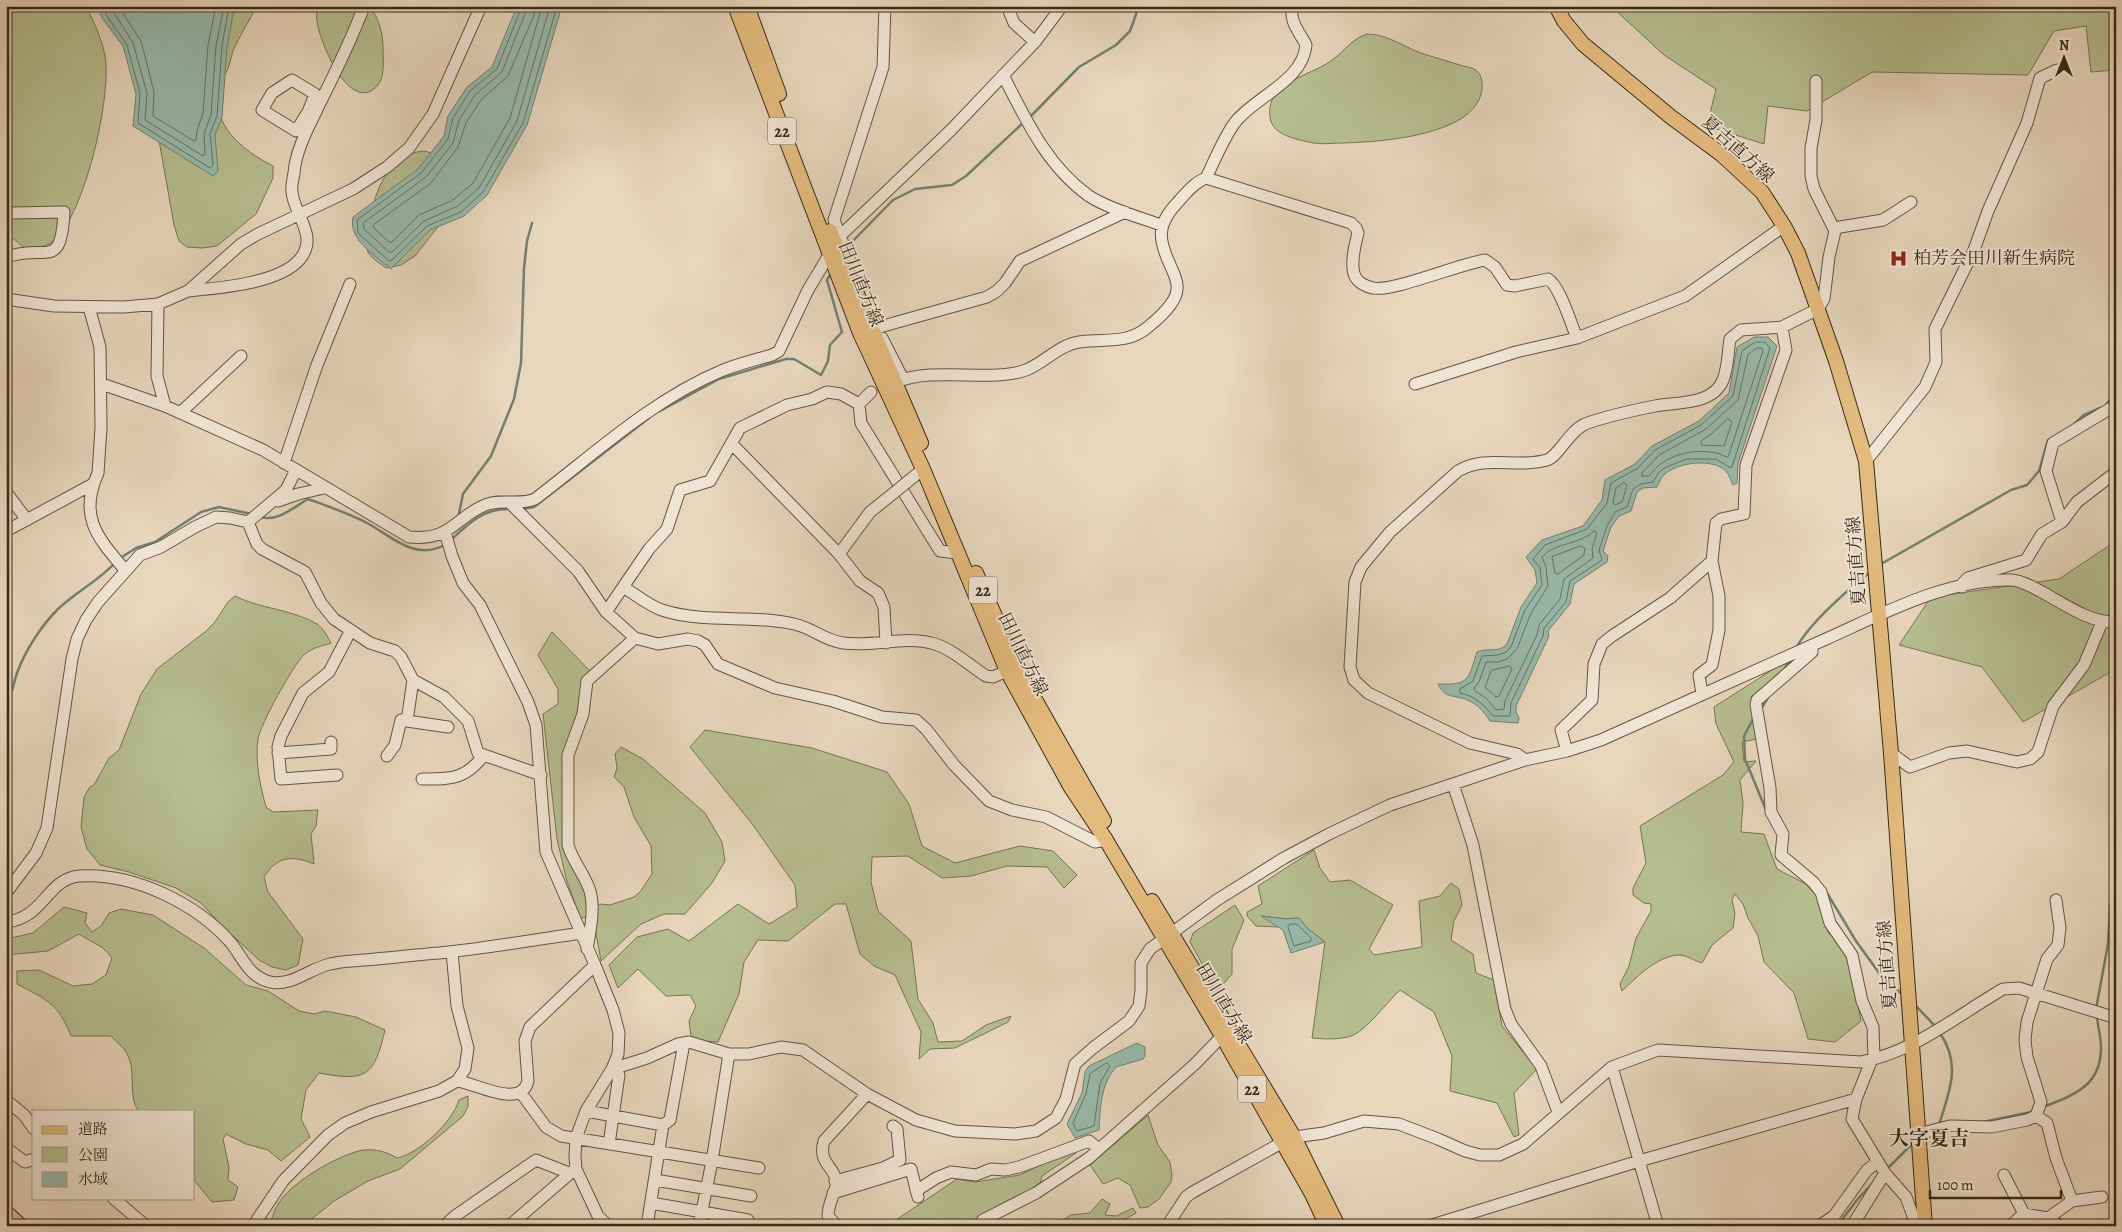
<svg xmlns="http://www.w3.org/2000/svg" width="2122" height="1232" font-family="Alegreya,'Noto Serif JP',serif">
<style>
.green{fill:#b6be90;stroke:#777454}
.water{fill:#98baac;stroke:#728071}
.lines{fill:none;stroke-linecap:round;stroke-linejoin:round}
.shore{stroke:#687262;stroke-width:1}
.stream{stroke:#728071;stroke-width:2.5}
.minor-casing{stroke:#645541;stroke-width:13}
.major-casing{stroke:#382a18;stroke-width:16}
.minor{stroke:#f0e4d4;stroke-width:11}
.major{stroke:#e4bb7e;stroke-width:14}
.minor-bridge-casing{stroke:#645541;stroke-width:13;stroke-linecap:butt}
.minor-bridge{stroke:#f0e4d4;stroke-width:11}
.labels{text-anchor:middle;stroke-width:4;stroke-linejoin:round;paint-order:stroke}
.shield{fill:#f0e4d4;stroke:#6f6250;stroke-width:1}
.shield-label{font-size:16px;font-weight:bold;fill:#382a18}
.street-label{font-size:18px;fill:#382a18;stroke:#f0e4d4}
.poi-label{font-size:18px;fill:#382a18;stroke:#f0e4d4;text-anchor:start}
.quarter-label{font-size:20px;font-weight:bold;fill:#382a18;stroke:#f0e4d4}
</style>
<rect width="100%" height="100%" fill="#e8d6bd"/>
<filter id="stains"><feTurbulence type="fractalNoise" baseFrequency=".004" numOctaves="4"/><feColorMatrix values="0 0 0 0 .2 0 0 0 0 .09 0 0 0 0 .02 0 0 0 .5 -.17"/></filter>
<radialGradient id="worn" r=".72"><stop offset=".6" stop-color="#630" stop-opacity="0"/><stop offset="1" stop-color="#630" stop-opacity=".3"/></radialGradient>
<path class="green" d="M6 6H86C94 22 102 39 105 56 112 95 85 215 54 240 45 248 34 250 23 247L6 232Z
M202 6H257C249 21 240 35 233 51 231 57 230 63 228 69 225 75 220 80 219 86 210 125 242 150 273 166V178L256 214 217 246 202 248 187 247 179 241 174 225 156 123Z
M317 6H369C379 18 383 33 383 49 383 58 384 68 382 76 381 83 376 88 371 91 345 104 320 41 317 22 316 17 317 11 317 6Z
M1611 6H2116V70L2091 72 2086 26 2054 31 2028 75 1872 72 1807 111 1768 106 1764 144 1707 126 1716 89 1664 55Z
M1367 34C1389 34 1406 49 1427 55 1438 58 1449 62 1460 65 1464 67 1471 67 1474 69 1481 72 1483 82 1482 89 1477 136 1379 142 1343 143 1332 143 1320 145 1309 142 1295 139 1273 135 1270 118 1265 82 1308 77 1331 61 1345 51 1350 40 1367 34Z
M424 151 445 156 452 199 437 228 415 256 401 265 386 268C381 264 371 258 368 252 365 246 368 236 369 229 372 197 386 154 424 151Z
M2116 541V669L2023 722 1982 667 1899 645 1931 597 2059 579Z
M235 596C260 609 292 609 317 624 323 628 327 636 331 643 322 646 311 648 304 655 293 665 260 725 258 739 255 763 260 785 266 807L273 812 318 810 316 826 311 834 314 864C292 855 277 856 264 877L268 892 303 939 298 965 286 970 272 967 259 960 221 925 201 903 176 888 129 872 100 865 87 849 81 827 84 797 90 787 94 785 109 758 119 750 141 694 157 669 205 632 215 622 228 602Z
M552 632 592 673 578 718 564 755 566 846 587 890 588 917 580 918 566 878 557 839 543 714 558 704V689L538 655Z
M1783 663 1792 667 1751 697 1757 739 1742 742 1744 762 1756 761 1740 780 1743 803 1741 832 1764 834 1777 869 1806 884 1818 898 1828 932 1849 956 1861 1021 1835 1042 1808 1039 1794 993 1764 962 1758 936 1748 918 1743 904 1735 894 1732 900 1735 914 1733 928 1712 945 1702 963C1695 961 1686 955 1679 955 1657 956 1637 977 1622 991L1620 984 1629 966 1636 938 1651 911V904L1644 903 1633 895V888L1646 863 1640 826 1723 775 1734 762 1716 724 1714 707Z
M705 730 812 748 887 772 909 804 922 846 955 863 1020 846 1053 851 1077 875 1064 888 1047 867 1007 866 971 876 942 878 908 856 872 857 871 882 878 911 911 941 918 999 933 1023 938 1042 962 1041 986 1025 1011 1016 1008 1022 955 1048 930 1049 919 1059 921 1032 895 975 874 966 860 954 846 904H835L788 941 758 940 744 962 739 994 718 1042 703 1041 691 1036 689 1021 696 1006 690 995 666 996 638 969 618 988 609 965 637 937 668 929 689 941 738 904 769 924 797 907 795 885 753 825 690 747Z
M621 747 643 759 705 813 722 842 725 861 712 883 685 914H664L641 924 601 961 593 917 594 907 600 904 610 905 634 897 640 892 652 874 651 846 634 817 624 787 614 777 617 768 615 754Z
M1314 850 1320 868 1330 882 1350 880 1393 905 1369 949 1374 955 1422 947 1419 901 1440 896 1451 883 1459 889 1462 905 1454 921 1451 940 1473 954 1476 973 1494 980 1502 1026 1537 1069 1514 1093 1519 1135 1514 1137 1497 1103 1450 1091 1452 1056 1434 1012 1400 990C1389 1000 1365 1032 1351 1036 1338 1040 1325 1039 1312 1038L1325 942 1307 928 1299 918 1286 919 1262 916 1279 927 1256 926 1247 916V912L1262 904 1258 886Z
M1235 905 1244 920 1232 949V974L1217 991 1190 942 1193 933Z
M64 907 87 913 85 923 92 932 101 926 109 913 121 909 153 915 204 948 246 985 268 991 299 1011 314 1014 325 1011 356 1017 385 1030C374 1076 367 1082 319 1073L306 1090 301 1119 310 1137 281 1161 268 1150 246 1144 226 1134 223 1139 229 1167 228 1180 238 1187 234 1200 212 1202 194 1180V1111H139C127 1098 137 1071 127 1054 124 1047 116 1042 111 1036H71C58 1003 47 1000 17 984V971L39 970 73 986 92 984 106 975 112 958 103 948 79 934 48 951 6 955V939L33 933Z
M468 1096V1107L463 1116 400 1169 368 1181 334 1201 303 1226H270C272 1215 277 1203 285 1195 300 1178 342 1153 364 1150 377 1149 387 1152 397 1158 419 1154 453 1121 459 1100Z
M1148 1115 1158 1145 1170 1162 1172 1175 1171 1182 1159 1199 1148 1207 1140 1208 1130 1185 1118 1178 1103 1184 1090 1165Z
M1074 1148 1076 1153 1042 1176 1039 1188 974 1226H887L957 1179 975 1182 1020 1175Z
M1102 1199 1110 1204 1105 1215 1116 1216 1133 1208 1136 1213 1113 1226H1053L1071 1215 1090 1213Z"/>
<path class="water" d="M98 6H238L233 14 227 47 222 117 215 135 218 171 213 176 133 126 136 94 123 46 102 18Z
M517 6H562L527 125 487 195 464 216 430 230 391 269C375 255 348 240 353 217L418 169 444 136 448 116 467 87 492 67Z
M1754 337H1768L1777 346 1738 463 1737 483 1733 485C1731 481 1729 474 1726 471 1712 458 1679 462 1665 474 1661 477 1659 483 1657 487L1643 488 1637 492 1631 511 1619 516 1611 527 1603 551 1608 556 1607 562 1574 584 1570 604 1548 631 1549 636 1516 706V712L1519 718 1518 723 1490 721C1484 712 1478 704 1467 700 1454 694 1446 700 1438 684 1470 685 1468 680 1477 652 1488 647 1498 654 1507 644L1521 607 1537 583 1535 570 1526 557 1542 540 1583 526 1602 500 1605 480 1635 464 1652 446 1699 421 1729 393 1737 347Z
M1261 916 1286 919 1299 918 1307 928 1325 942 1291 953 1283 930Z
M1137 1043 1145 1047V1056L1143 1059 1116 1067C1101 1084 1100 1108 1099 1130L1075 1138 1067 1124 1082 1093 1085 1072 1089 1066Z"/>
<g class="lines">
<path class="shore" d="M103 6 107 16 127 45 140 93 138 123 210 168 213 165 210 134 217 116 222 46 228 12 232 6
M110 6 133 43 147 93 145 120 203 156 205 153 204 134 211 115 216 46 224 6
M118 6 141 41 154 92 153 116 194 141 196 140 197 131 203 113 208 45 216 6
M522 6 497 69 471 90 453 118 448 139 421 173 357 220 358 233 389 261 392 260 427 226 461 212 483 192 523 123 557 6
M528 6 502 72 475 95 459 120 453 143 426 177 363 223 364 229 389 252H392L424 221 458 206 479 188 517 121 550 6
M535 6 534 15 508 76 481 100 466 123 458 147 431 183 373 225 374 228 389 242H392L419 215 453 200 473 183 510 118 542 6
M1756 342H1765L1770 348 1732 467H1729L1716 459H1687L1666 467 1659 472 1653 482 1641 484 1633 489 1627 507 1615 512 1607 526 1599 550 1602 560 1570 581 1566 602 1544 628 1543 636 1511 703 1510 716H1493C1483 704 1475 696 1460 693V689L1473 681 1482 656 1498 655 1506 652 1511 647 1525 610 1542 585 1540 568 1533 559 1545 545 1587 529 1607 503 1611 483 1638 468 1655 450 1701 425 1733 396 1742 351Z
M1757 348H1762L1763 351 1728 457C1724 457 1722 454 1717 453 1692 448 1664 455 1649 476H1642V473L1659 455 1706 429 1738 400 1748 355Z
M1728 419 1732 422 1724 446 1701 445V441L1710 435Z
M1624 483 1627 485 1622 502 1615 505 1613 502 1616 488Z
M1594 531 1597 533 1592 549 1593 558 1564 579 1560 599 1539 625 1537 635 1505 701 1504 709 1496 710 1486 698 1475 691 1474 688 1479 682 1486 662H1498L1507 659 1517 649 1531 613 1548 586 1546 567 1542 557C1555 542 1580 545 1594 531Z
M1581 546 1585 548 1584 555 1558 574 1555 573 1552 557Z
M1510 666 1512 669 1499 696 1496 697 1485 687 1491 671Z
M1290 924H1297L1311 938V941L1294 946 1288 927Z
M1107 1063 1110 1066 1100 1083 1094 1126 1077 1131 1073 1123 1086 1094 1090 1074Z"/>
<path class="stream" d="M1029 118 1079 67 1116 45 1130 31 1139 6
M847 247 893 200 915 189 952 185 966 176 1023 123
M2105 406 2116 392
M660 411 719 379 786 359H794L821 375 828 361 830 345 842 332 827 280 831 273
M2073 425 2084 415 2100 408
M523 509 534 507 649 418
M261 517C278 522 294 507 308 499 327 506 348 513 367 523 392 536 413 561 445 545
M458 518 463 494 491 456 514 399 521 363 524 268 527 241 532 223
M451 540C469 523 484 508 510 509
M119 559 136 548 155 542 201 512 219 507 251 514
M1881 564 2011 490 2027 485 2039 471 2048 440 2051 438
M1796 648C1810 623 1847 590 1870 572
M1784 670 1790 660
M1761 709 1769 696
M6 710C11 698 13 685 17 673 25 651 41 626 58 609 76 592 98 581 115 563
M1753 719 1744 736 1745 759 1766 810
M1824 888 1856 941 1882 977 1903 995
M1915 1005 1935 1026
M2096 1009 2108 944 2110 905 2116 886
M2043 1107C2074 1095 2101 1086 2101 1048 2101 1038 2098 1027 2097 1017
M1983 1122 2031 1112
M1939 1125C1949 1091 1962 1066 1940 1033
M1888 1168 1914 1142
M1837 1226 1857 1200 1871 1185"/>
<defs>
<path id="minor" d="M1007 6 1014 23 1035 42
M1003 75C1026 120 1047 166 1089 196 1109 209 1139 217 1161 225
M308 112 296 131 262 110 272 93 292 80 315 94 308 112 310 114
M1206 178C1214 162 1226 132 1237 120 1259 95 1303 80 1306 45 1300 33 1288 20 1293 6
M1834 228 1883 220 1911 202
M840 236 951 130 1035 42 1062 6
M6 257C47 243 61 272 64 212L11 213
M851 264 834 220 883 67 885 6
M188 291C218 288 279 284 300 259 319 236 294 215 292 192 291 186 293 179 294 173 296 148 310 125 320 103 336 71 352 39 364 6
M6 299 54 306 124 307 158 304
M89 307 100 347 101 428 98 473C78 517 98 538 125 570
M876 328 987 297 997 291 1005 283 1020 261 1125 212
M882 338 903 379
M897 382C934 366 990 383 1026 370 1044 363 1059 345 1079 342 1104 338 1127 345 1148 327 1158 319 1177 302 1177 289 1178 281 1174 274 1171 267 1158 239 1156 225 1178 202 1186 193 1195 182 1206 178L1351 223 1356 228 1358 233C1355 245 1349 267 1356 278 1359 283 1367 287 1373 288 1393 292 1459 264 1485 260L1495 267 1507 285 1515 286 1548 279C1560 286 1571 324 1577 338
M102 384 165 406 263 450 409 537C452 541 454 518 485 505 501 498 519 506 535 499 594 454 652 400 721 371 737 364 755 360 772 355L779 351 808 290 829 255
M1415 384 1516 352 1577 338 1685 296 1784 226
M859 404 861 423 940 551 958 553
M165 406 157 376 158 304 188 291 241 244 258 234 353 189 387 167 409 148 433 114 481 6
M180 413 241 356
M732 444 839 554 860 581 878 593 884 607 886 643
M1866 461 1925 387 1936 362 1935 329 1974 250 1988 211 2027 123 2040 78 2057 70
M284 463 317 365 350 284
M906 483 923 469
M6 492 27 520
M278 501 298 494 324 488
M510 503 578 571 606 612 635 638 658 644 688 639 698 641 705 645 718 664 775 688 833 701 882 717 916 720 926 729 954 765 989 801 1012 810 1046 817 1095 842 1106 840
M248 522 257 544 262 549 305 572 321 603 334 619 370 643 395 651 401 657 413 680 444 697 468 721 478 753 541 775
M2062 522 2046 471 2053 443 2111 408
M6 531 93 484
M445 532 452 556 463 583 480 605 528 702 536 725 546 852 595 965 613 1010 619 1033 618 1054 612 1069 586 1111 576 1138 575 1157 576 1169 598 1216 608 1226
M839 554 870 512 895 492
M623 587C635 594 649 606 662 610 704 624 751 614 794 624 813 628 823 640 843 643 872 647 904 636 931 643 950 647 969 665 986 676L993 677 1007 671
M1962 587 1963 583 1968 578 2026 560 2042 534 2062 522 2077 502 2116 472
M606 612 649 549 667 529 680 490 710 481 740 428 787 405 812 399 827 392 841 394 859 404 871 392
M1812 645V652L1757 700 1756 705 1770 788 1771 812 1783 834 1781 855 1813 882 1821 892 1830 923 1852 955 1862 1001 1873 1027 1874 1059
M413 680 407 721 448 727
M1702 694 1699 675 1712 665 1719 630V596L1712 561 1716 523 1721 519 1744 514 1746 465 1786 350 1782 327
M1567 751 1561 730 1592 700 1594 664 1602 644 1612 636 1670 598 1712 561
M278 753 331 749V742
M1891 753 1910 767 1949 753 1967 751 2017 762 2030 759 2038 752 2053 706 2084 665 2102 622
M387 756 395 745 401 720 407 721
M1525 760 1517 754 1470 743 1368 693 1354 680 1350 667 1355 582 1361 567 1390 532 1458 471C1487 454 1516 469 1547 460 1558 457 1569 431 1585 424 1604 417 1635 410 1655 406 1677 402 1713 405 1723 380 1728 368 1728 351 1730 339L1741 330 1782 327 1818 309 1824 299 1829 257 1835 231 1814 189 1811 176V148L1816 120V81
M337 775 281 779 278 747 281 736 303 693 329 672 351 630
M422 779C451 779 465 780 484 755
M1453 784 1473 845 1505 1009 1511 1024 1541 1066 1558 1112
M6 893 36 853 47 828 72 659 77 639 86 620 98 602 140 555 161 547 195 527 216 517 230 518 248 522 286 490 296 470
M6 922C45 918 47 878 80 876 134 873 196 903 231 943 243 958 249 977 270 982 291 987 311 968 330 964 341 961 353 961 364 960 389 958 414 955 439 953 487 948 534 940 581 933
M587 949C590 932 595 908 590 891 585 875 573 862 568 845V755L583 714 587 681 635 638
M452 952 457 1006 468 1048 465 1069 457 1081
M1872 1059 1856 1099 1852 1119 1885 1173 1906 1197 1913 1216
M1612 1067 1658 1226
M612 1069 647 1058 678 1044 689 1042 729 1054H749L781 1047 803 1050 867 1094 916 1120 955 1131 1015 1134 1036 1131 1056 1118 1066 1099 1075 1064 1093 1048 1129 1021 1139 1006 1141 990V963L1150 949 1217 900 1284 858 1329 834 1390 805 1525 760 1567 751 1601 740C1676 706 1751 673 1826 639 1882 614 1949 578 2012 580 2022 581 2031 586 2040 591 2063 603 2089 623 2116 622
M521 1093 546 1127 561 1136 759 1168
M6 1100 24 1115 34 1129
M586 1111 663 1125
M2036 1116 2047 1123 2056 1158 2072 1201
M1918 1134 1950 1126 1992 1127 2027 1120 2036 1116 2041 1102 2027 1057 2025 1040 2027 1022 2047 959 2058 945 2060 928 2056 900
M609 1144 619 1075
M6 1148 25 1162 34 1159
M2004 1175 2024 1214
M655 1180 751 1196
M835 1181 883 1168 900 1160 897 1129 893 1126
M916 1191 936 1178 951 1172 976 1175 991 1169 1005 1170 1019 1167 1089 1141 1099 1149
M833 1193 911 1169 918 1197
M113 1198 146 1226
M651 1203 748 1220
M2048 1218 2072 1201 2102 1197
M253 1226 283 1181 328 1135 345 1123 371 1112 439 1091 457 1081C476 1083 521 1110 528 1081L525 1041 530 1027 595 965
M444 1226 455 1216 536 1160 569 1173
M509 1226 574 1170
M647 1226 663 1125 670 1120 684 1043
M699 1226 712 1161 729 1054
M837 1226 828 1216C828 1203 835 1194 836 1185 837 1166 817 1165 824 1141L867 1094
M978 1226 983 1220 1036 1193 1089 1158 1195 1064 1222 1036
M1167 1226 1186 1197 1193 1192 1283 1142 1294 1137 1324 1133 1364 1121 1399 1124 1438 1139 1465 1151 1480 1155H1499L1523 1144 1612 1067 1658 1050 1861 1062C1914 1052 1958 1015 2003 989L2019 988 2116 1018
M1429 1226 1639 1161 1856 1099
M1819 1226 1834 1216 1867 1170 1878 1162
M1852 1226 1885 1173
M2010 1226 2024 1214 2048 1218 2060 1226"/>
<path id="major" d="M735 6 860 333 923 469 1007 671 1070 786 1106 840 1222 1036 1312 1194 1327 1226
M747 6 779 94
M1556 6 1564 21 1583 44 1671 117 1721 154 1762 192 1784 226 1798 253 1836 361 1866 461 1891 753 1925 1226
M830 231 921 443
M976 573 1021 675 1104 821
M1152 901 1294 1137 1338 1226
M6 1212 21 1226"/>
</defs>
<use href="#minor" class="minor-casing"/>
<use href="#major" class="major-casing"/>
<use href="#minor" class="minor"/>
<use href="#major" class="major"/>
<defs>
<path id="minor-bridge" d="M895 492 906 483"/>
</defs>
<use href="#minor-bridge" class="minor-bridge-casing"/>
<use href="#minor-bridge" class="minor-bridge"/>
</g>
<defs>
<symbol id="hospital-bare" viewBox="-9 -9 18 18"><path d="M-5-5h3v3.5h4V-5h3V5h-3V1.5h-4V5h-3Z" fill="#8f2418" stroke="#f0e4d4" stroke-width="2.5" paint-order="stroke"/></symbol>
</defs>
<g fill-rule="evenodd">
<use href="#hospital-bare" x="1886" y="246" width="25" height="25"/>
</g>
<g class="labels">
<g class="shield">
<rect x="768" y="117.5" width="28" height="27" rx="4"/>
<rect x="969" y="576.5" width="28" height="27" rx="4"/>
<rect x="1238" y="1075.5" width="28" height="27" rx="4"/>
</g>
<g class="shield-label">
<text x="782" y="137">22</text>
<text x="983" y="596">22</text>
<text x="1252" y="1095">22</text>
</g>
<g class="street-label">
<text transform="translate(1738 149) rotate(42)" y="6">夏吉直方線</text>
<text transform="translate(861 284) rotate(68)" y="6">田川直方線</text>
<text transform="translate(1856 561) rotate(-94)" y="6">夏吉直方線</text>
<text transform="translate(1023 654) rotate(64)" y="6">田川直方線</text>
<text transform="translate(1887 965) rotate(-94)" y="6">夏吉直方線</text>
<text transform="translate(1224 1003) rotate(59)" y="6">田川直方線</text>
</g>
<g class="poi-label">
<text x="1913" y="264">柏芳会田川新生病院</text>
</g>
<g class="quarter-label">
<text x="1929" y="1145">大字夏吉</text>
</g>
</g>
<rect width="2122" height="1232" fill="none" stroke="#e8d6bd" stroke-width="25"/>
<rect x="8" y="8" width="2107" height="1217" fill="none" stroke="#382a18" stroke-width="2.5"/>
<rect x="12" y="12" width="2097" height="1207" fill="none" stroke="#382a18"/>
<rect x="32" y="1110" width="162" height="90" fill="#f0e4d4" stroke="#a69a89"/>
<rect x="42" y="1126" width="25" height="8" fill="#e4bb7e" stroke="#a69a89"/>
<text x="78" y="1134" font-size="15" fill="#382a18">道路</text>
<rect x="42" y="1147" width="25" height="15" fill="#b6be90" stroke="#a69a89"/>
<text x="78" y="1160" font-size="15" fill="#382a18">公園</text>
<rect x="42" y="1172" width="25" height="15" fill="#98baac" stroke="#a69a89"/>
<text x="78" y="1184" font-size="15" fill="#382a18">水域</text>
<g transform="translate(2064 58)" stroke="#f0e4d4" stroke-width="4" paint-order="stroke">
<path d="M0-4L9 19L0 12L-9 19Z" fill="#382a18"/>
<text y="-8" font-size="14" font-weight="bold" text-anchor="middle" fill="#382a18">N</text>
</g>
<path d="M1930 1190v8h131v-8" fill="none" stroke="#382a18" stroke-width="2.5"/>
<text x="1937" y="1190" font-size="15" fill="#382a18" stroke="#f0e4d4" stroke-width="4" paint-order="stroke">100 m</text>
<rect width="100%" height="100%" filter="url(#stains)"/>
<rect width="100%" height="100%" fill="url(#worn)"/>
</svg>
